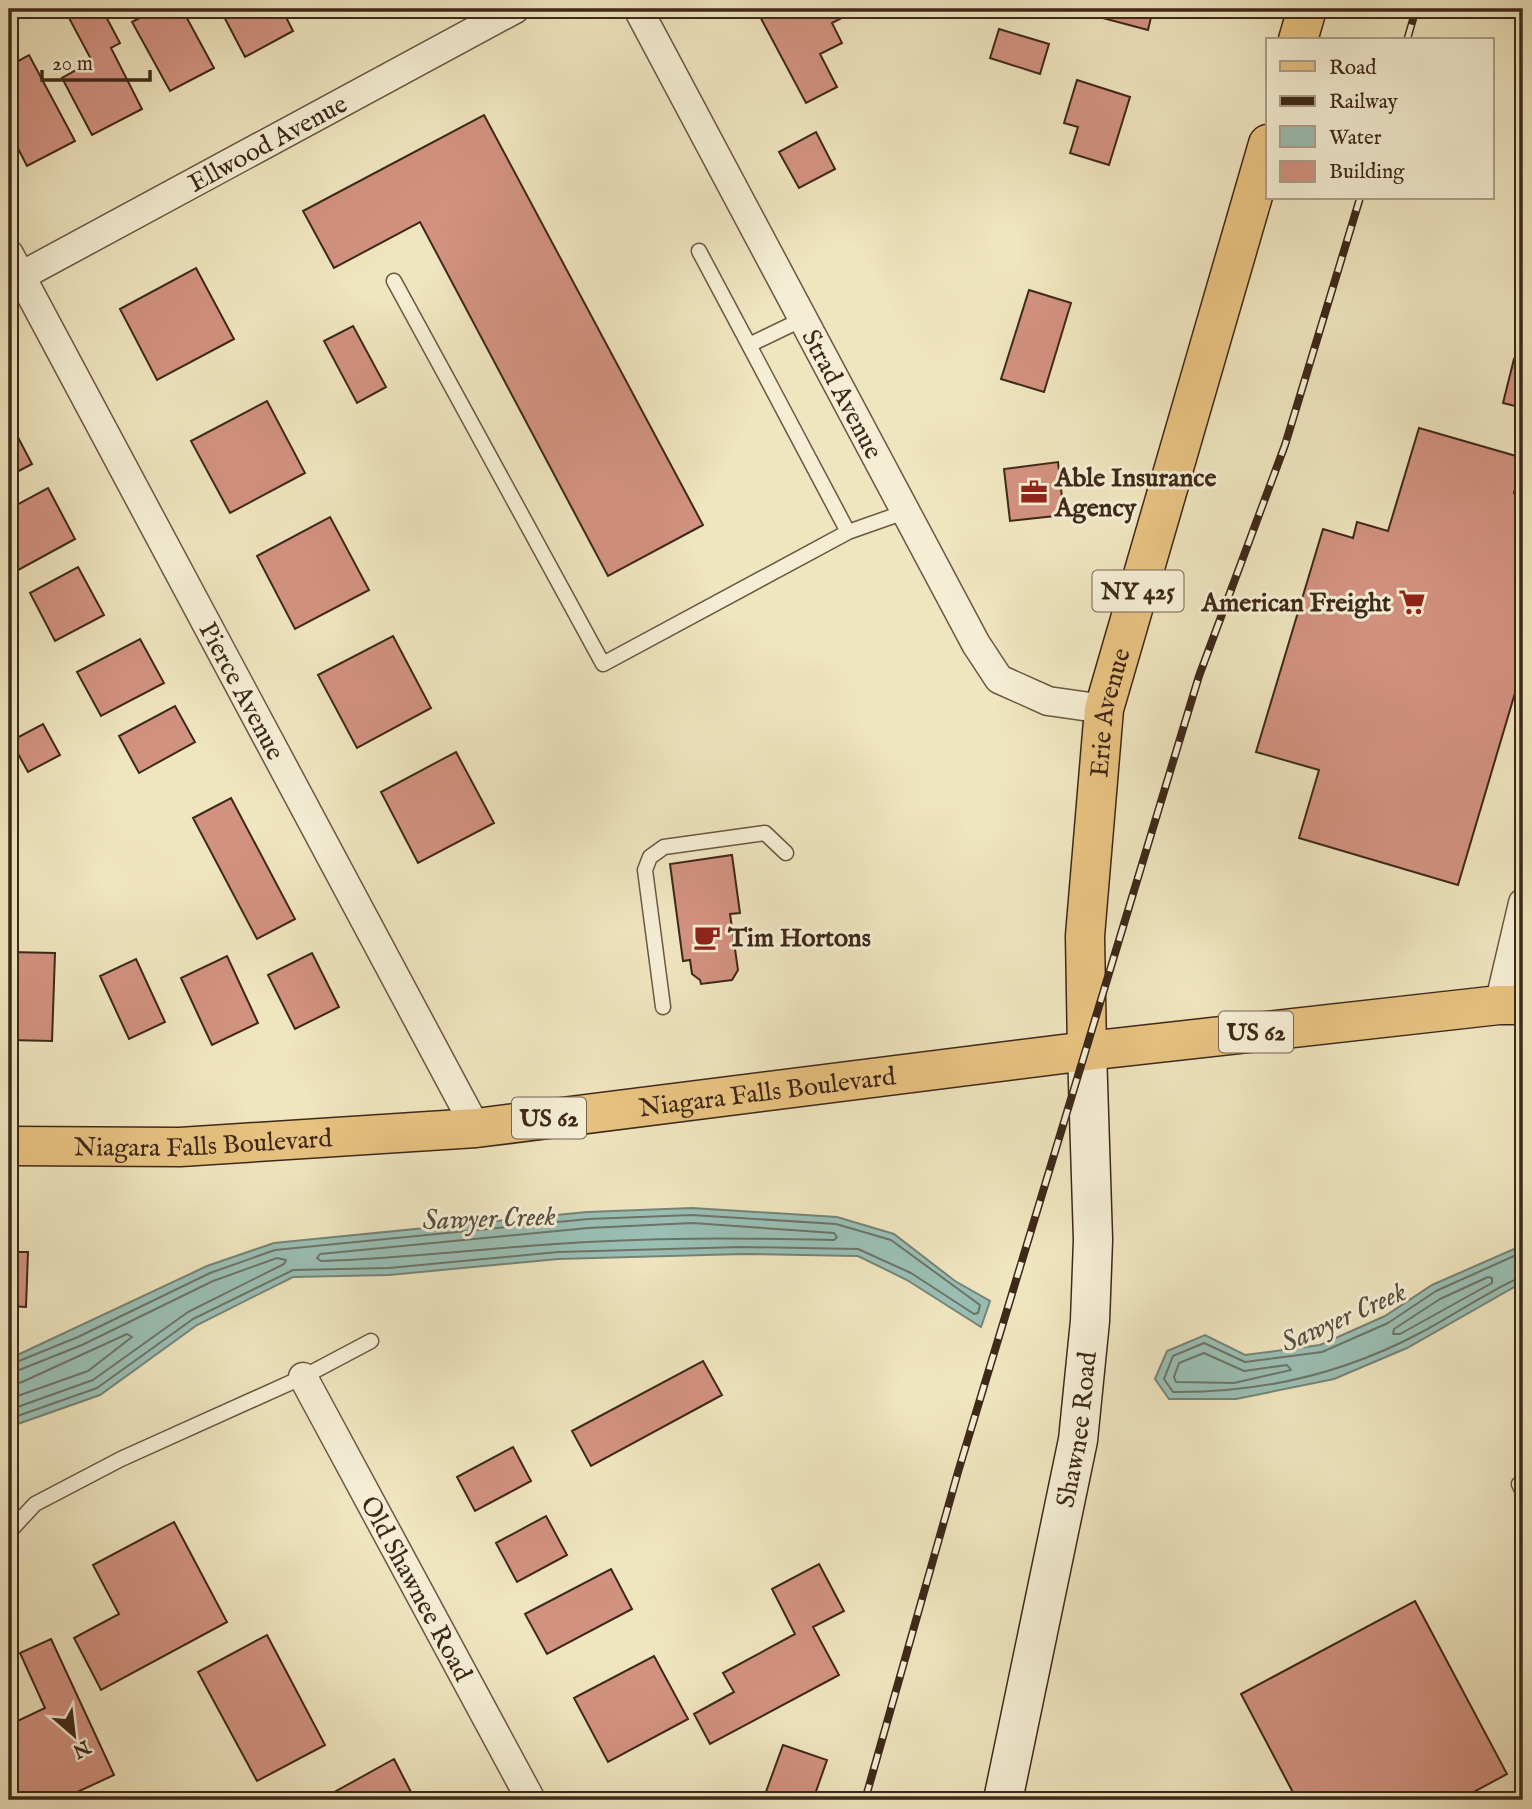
<svg xmlns="http://www.w3.org/2000/svg" width="1532" height="1809" font-family="'IM FELL English',serif">
<style>
.water{fill:#9abfb5;stroke:#758377;stroke-width:2}
.lines{fill:none;stroke-linecap:round;stroke-linejoin:round}
.shore{stroke:#6c7467;stroke-width:2}
.building{fill:#d29280;stroke:#3e2819;stroke-width:2}
.service-casing{stroke:#6a5742;stroke-width:17}
.minor-casing{stroke:#6a5742;stroke-width:31}
.secondary-casing{stroke:#3e2819;stroke-width:41}
.primary-casing{stroke:#3e2819;stroke-width:41}
.service{stroke:#f5eed5;stroke-width:14}
.minor{stroke:#f5eed5;stroke-width:28}
.secondary{stroke:#f5eed5;stroke-width:38}
.primary{stroke:#e8c280;stroke-width:38}
.rail-casing{stroke:#3e2819;stroke-width:8}
.rail{stroke:#f5eed5;stroke-width:5;stroke-dasharray:16;stroke-linecap:butt}
.labels{text-anchor:middle;stroke-width:6;stroke-linejoin:round;paint-order:stroke}
.shield{fill:#f5eed5;stroke:#756351;stroke-width:2}
.shield-label{font-size:24px;font-weight:bold;fill:#3e2819}
.street-label{font-size:26px;fill:#3e2819;stroke:#f5eed5}
.poi-label{font-size:26px;font-weight:bold;fill:#3e2819;stroke:#f5eed5;text-anchor:start}
.water-label{font-size:28px;font-style:italic;fill:#554e40;stroke:#f5eed5}
</style>
<rect width="100%" height="100%" fill="#efe5bf"/>
<filter id="stains"><feTurbulence type="fractalNoise" baseFrequency=".00286" numOctaves="4"/><feColorMatrix values="0 0 0 0 .2 0 0 0 0 .09 0 0 0 0 .02 0 0 0 .5 -.17"/></filter>
<radialGradient id="worn" r=".72"><stop offset=".6" stop-color="#630" stop-opacity="0"/><stop offset="1" stop-color="#630" stop-opacity=".3"/></radialGradient>
<path class="water" d="M692 1208 837 1217 894 1234 955 1281 990 1301 981 1327 907 1280 858 1256 743 1254 558 1259 389 1275 293 1277 197 1325 100 1395 9 1427V1359L207 1266 274 1243 587 1212Z
M1523 1245V1282L1407 1348 1334 1379 1236 1399H1169L1155 1379 1167 1351 1205 1335 1245 1355 1320 1345 1385 1316 1432 1285Z"/>
<g class="lines">
<path class="shore" d="M692 1223 834 1233 837 1237 834 1240C741 1238 648 1237 555 1244 477 1249 399 1259 321 1261L317 1258 320 1254 588 1228Z
M1523 1252 1436 1291 1388 1323 1322 1352 1245 1362 1204 1343 1173 1356 1164 1379 1173 1392C1261 1393 1343 1374 1420 1333 1439 1324 1510 1278 1523 1277
M1488 1277 1492 1278V1283L1400 1334H1393L1394 1329 1440 1299Z
M1204 1353 1244 1371 1287 1365 1291 1370 1234 1383 1176 1382 1174 1377 1179 1363Z
M9 1365 78 1337 210 1273 275 1250 588 1219 692 1215 836 1224 891 1240 980 1305 978 1313 974 1314 911 1273 858 1249 742 1247 558 1252 389 1268 293 1270 193 1319 97 1388 9 1419
M9 1374 82 1345 213 1281 277 1258 286 1260 284 1264 188 1312 93 1380 9 1410
M9 1385 22 1382 127 1334 132 1337 88 1371 9 1399"/>
</g>
<path class="building" d="M86 9H102L120 43 111 48 142 109 92 135 62 78 92 61 69 18Z
M156 9H182L214 68 170 91 132 22Z
M220 9H282L293 31 245 57Z
M756 9H849L851 13 832 23 842 43 820 54 837 87 806 103Z
M1101 9H1153L1148 30 1099 17Z
M999 29 1049 44 1040 74 990 58Z
M29 55 75 141 27 166 9 131V106L15 103 9 90V66Z
M1077 80 1130 97 1109 165 1070 153 1078 127 1064 123Z
M484 115 703 525 608 576 420 222 334 268 303 211Z
M816 132 835 169 799 188 779 152Z
M196 268 234 339 157 380 120 309Z
M1029 290 1071 303 1044 392 1001 379Z
M353 326 386 387 357 403 324 341Z
M1514 359 1523 361V408L1503 403Z
M267 401 305 473 230 513 191 441Z
M11 424 32 464 9 476V425Z
M1419 428 1523 458 1514 493 1523 496V666L1458 885 1299 838 1319 770 1256 752 1323 529 1353 538 1357 522 1388 531Z
M1058 462 1064 515 1010 521 1004 469Z
M48 488 75 539 9 575V509Z
M330 517 369 590 295 629 257 556Z
M78 567 104 615 55 641 30 593Z
M393 636 431 708 357 748 318 675Z
M140 639 164 683 101 716 77 672Z
M175 706 195 742 139 773 119 736Z
M43 724 60 755 28 772 11 741Z
M456 752 494 823 418 863 381 792Z
M231 798 295 919 257 939 193 818Z
M732 855 740 913 730 914 738 970 732 980 701 984 700 980 692 974 690 960 683 961 670 864Z
M9 952 55 953 52 1041 9 1040Z
M312 953 339 1007 295 1029 268 975Z
M227 956 258 1023 212 1045 181 978Z
M136 959 165 1022 129 1039 100 976Z
M9 1252H28L26 1307 9 1306Z
M703 1361 722 1395 591 1466 572 1431Z
M513 1447 531 1481 475 1511 457 1477Z
M546 1516 567 1555 517 1582 496 1543Z
M174 1522 227 1622 101 1690 74 1638 119 1614 93 1565Z
M819 1564 844 1611 813 1627 839 1675 710 1744 694 1714 734 1692 723 1673 795 1634 772 1589Z
M611 1569 632 1609 547 1654 525 1614Z
M1415 1601 1507 1774 1459 1800H1297L1241 1694Z
M267 1635 325 1745 257 1781 198 1672Z
M51 1639 114 1775 60 1800H9V1757L18 1753 9 1725 45 1708 20 1653Z
M654 1656 688 1719 608 1762 574 1698Z
M783 1745 827 1760 813 1800H763Z
M394 1759 413 1796 405 1800H320Z"/>
<g class="lines">
<defs>
<path id="service" d="M699 251 749 345
M394 281 603 664 848 532
M803 319 749 345 848 532 905 512
M663 1007 645 870 650 857 664 847 765 833 786 853
M1523 1482 1519 1484 1523 1492
M9 1532 35 1504 121 1459 303 1377 371 1341"/>
<g id="minor">
<path id="s1" d="M638 9 976 644 999 679 1048 701 1104 709"/>
<path id="s2" d="M9 254 476 1128"/>
<path id="s3" d="M21 276 515 9"/>
<path d="M1499 1005 1523 903"/>
<path id="s4" d="M303 1377 531 1800"/>
</g>
<g id="secondary">
<path id="s5" d="M1003 1800 1078 1440 1090 1321 1093 1240 1087 1051"/>
</g>
<g id="primary">
<path d="M1298 40 1307 9"/>
<path id="s6" d="M1087 1051 1085 936 1104 709 1268 144"/>
<path id="s7" d="M9 1146 180 1147 476 1128 1087 1051 1499 1005H1523"/>
</g>
</defs>
<use href="#service" class="service-casing"/>
<use href="#minor" class="minor-casing"/>
<use href="#secondary" class="secondary-casing"/>
<use href="#primary" class="primary-casing"/>
<use href="#service" class="service"/>
<use href="#minor" class="minor"/>
<use href="#secondary" class="secondary"/>
<use href="#primary" class="primary"/>
<defs>
<path id="rail" d="M1407 40 1416 9
M865 1800 958 1472 1199 676 1285 445 1360 198"/>
</defs>
<use href="#rail" class="rail-casing"/>
<use href="#rail" class="rail"/>
</g>
<defs>
<symbol id="office-bare" viewBox="-9 -9 18 18"><path d="M-6-3h4V-5.5h4V-3h4V5H-6ZM-1-4.5V-3h2v-1.5ZM-6 0V1H6V0Z" fill="#8f2418" stroke="#f5eed5" stroke-width="2.5" paint-order="stroke"/></symbol>
<symbol id="supermarket-bare" viewBox="-9 -9 18 18"><path d="M-6-5.5h2.5l.6 2H6L4.5 2H-2.5L-4.4-4H-6ZM-1.5 3.2a1.3 1.3 0 1 0 .1 0ZM3 3.2a1.3 1.3 0 1 0 .1 0Z" fill="#8f2418" stroke="#f5eed5" stroke-width="2.5" paint-order="stroke"/></symbol>
<symbol id="cafe-bare" viewBox="-9 -9 18 18"><path d="M-5.5-4.5H6V0H3Q3 3.5 0 3.5H-2.5Q-5.5 3.5-5.5 0ZM3-3.2v2h1.7v-2ZM-6 4.5H4V6H-6Z" fill="#8f2418" stroke="#f5eed5" stroke-width="2.5" paint-order="stroke"/></symbol>
</defs>
<g fill-rule="evenodd">
<use href="#office-bare" x="1015" y="473" width="38" height="38"/>
<use href="#supermarket-bare" x="1393" y="583" width="38" height="38"/>
<use href="#cafe-bare" x="688" y="918" width="38" height="38"/>
</g>
<g class="labels">
<g class="shield">
<rect x="1092.5" y="570.5" width="91" height="41" rx="5"/>
<rect x="1219" y="1011.5" width="74" height="41" rx="5"/>
<rect x="512" y="1097.5" width="74" height="41" rx="5"/>
</g>
<g class="shield-label">
<text x="1138" y="599">NY 425</text>
<text x="1256" y="1040">US 62</text>
<text x="549" y="1126">US 62</text>
</g>
<g class="street-label">
<text dy="9" stroke="none"><textPath href="#s3" startOffset="280">Ellwood Avenue</textPath></text>
<text dy="9" stroke="none"><textPath href="#s1" startOffset="436">Strad Avenue</textPath></text>
<text dy="9" stroke="none"><textPath href="#s2" startOffset="495">Pierce Avenue</textPath></text>
<text dy="9" stroke="none"><textPath href="#s6" startOffset="340">Erie Avenue</textPath></text>
<text dy="9" stroke="none"><textPath href="#s7" startOffset="761">Niagara Falls Boulevard</textPath></text>
<text dy="9" stroke="none"><textPath href="#s7" startOffset="194">Niagara Falls Boulevard</textPath></text>
<text dy="9" stroke="none"><textPath href="#s5" startOffset="378">Shawnee Road</textPath></text>
<text dy="9" stroke="none"><textPath href="#s4" startOffset="240">Old Shawnee Road</textPath></text>
</g>
<g class="poi-label">
<text x="1055" y="486">Able Insurance<tspan x="1055" dy="30">Agency</tspan></text>
<text x="1391" y="611" text-anchor="end">American Freight</text>
<text x="728" y="946">Tim Hortons</text>
</g>
<g class="water-label">
<text transform="translate(489 1217) rotate(-2)" y="10">Sawyer Creek</text>
<text transform="translate(1343 1316) rotate(-24)" y="10">Sawyer Creek</text>
</g>
</g>
<rect width="1532" height="1809" fill="none" stroke="#efe5bf" stroke-width="35"/>
<rect x="10" y="10" width="1511" height="1788" fill="none" stroke="#3e2819" stroke-width="3.5"/>
<rect x="18" y="18" width="1497" height="1774" fill="none" stroke="#3e2819" stroke-width="2"/>
<rect x="1266" y="38" width="228" height="161" fill="#f5eed5" stroke="#ac9f8a" stroke-width="2"/>
<rect x="1280" y="61" width="35" height="10" fill="#e8c280" stroke="#ac9f8a" stroke-width="2"/>
<text x="1329" y="74" font-size="21" fill="#3e2819">Road</text>
<rect x="1280" y="96" width="35" height="10" fill="#3e2819" stroke="#ac9f8a" stroke-width="2"/>
<text x="1329" y="108" font-size="21" fill="#3e2819">Railway</text>
<rect x="1280" y="126" width="35" height="21" fill="#9abfb5" stroke="#ac9f8a" stroke-width="2"/>
<text x="1329" y="144" font-size="21" fill="#3e2819">Water</text>
<rect x="1280" y="161" width="35" height="21" fill="#d29280" stroke="#ac9f8a" stroke-width="2"/>
<text x="1329" y="178" font-size="21" fill="#3e2819">Building</text>
<g transform="translate(74 1735) rotate(152)" stroke="#f5eed5" stroke-width="5" paint-order="stroke">
<path d="M0-5L12 26L0 18L-12 26Z" fill="#3e2819"/>
<text y="-10" font-size="19" font-weight="bold" text-anchor="middle" fill="#3e2819">N</text>
</g>
<path d="M42 70v10h108v-10" fill="none" stroke="#3e2819" stroke-width="3.5"/>
<text x="52" y="70" font-size="21" fill="#3e2819" stroke="#f5eed5" stroke-width="5" paint-order="stroke">20 m</text>
<rect width="100%" height="100%" filter="url(#stains)"/>
<rect width="100%" height="100%" fill="url(#worn)"/>
</svg>
